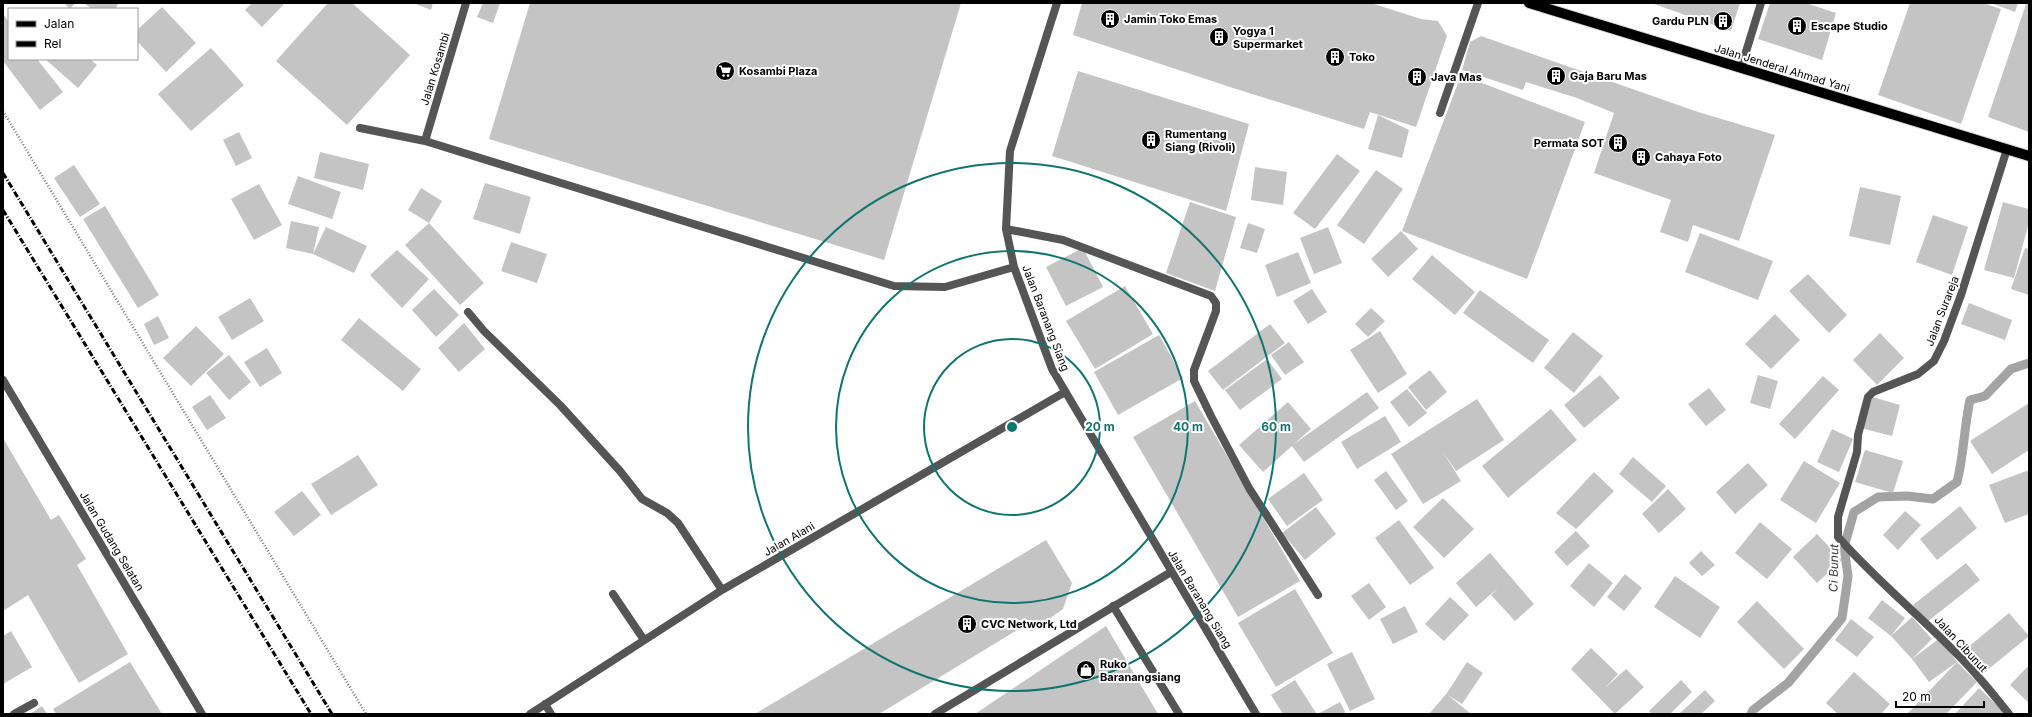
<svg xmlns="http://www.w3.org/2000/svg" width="2032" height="717" font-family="Inter,sans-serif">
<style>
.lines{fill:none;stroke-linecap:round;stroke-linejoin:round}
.stream{stroke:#a3a3a3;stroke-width:9}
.building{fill:#c4c4c4}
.primary-casing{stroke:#dbdbdb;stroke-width:12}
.path{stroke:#777;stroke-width:2.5;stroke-dasharray:1 2;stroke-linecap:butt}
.service{stroke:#555;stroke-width:8}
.minor{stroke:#555;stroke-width:8}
.primary{stroke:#000;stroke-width:10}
.rail{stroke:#000;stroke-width:3;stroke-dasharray:6 2 1 2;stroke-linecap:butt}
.ring{fill:none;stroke:#0f766e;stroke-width:2}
.labels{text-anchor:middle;stroke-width:4;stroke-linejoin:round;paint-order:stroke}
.poi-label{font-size:11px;font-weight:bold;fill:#000;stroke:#fff;text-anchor:start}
.street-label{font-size:11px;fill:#000;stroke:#fff}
.water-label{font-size:12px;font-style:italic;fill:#444;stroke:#fff}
.centre{fill:#0f766e;stroke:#fff;stroke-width:2}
.ring-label{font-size:12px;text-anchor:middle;font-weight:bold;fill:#0f766e;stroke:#fff;stroke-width:4;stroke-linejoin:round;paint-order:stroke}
</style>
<rect width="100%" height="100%" fill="#fff"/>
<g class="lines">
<path class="stream" d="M1751 714 1753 710 1788 683 1842 618 1848 576 1844 547 1854 512 1878 497 1907 496 1933 499 1957 482C1964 455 1964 427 1970 400L1985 396 2011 369 2029 363"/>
</g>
<path class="building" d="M64 3H75L70 9Z
M84 3H119L115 9H92Z
M252 3H285L262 27 245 10Z
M328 3H352L410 55 347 125 276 61Z
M413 3H433L431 10Z
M483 3H500L493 23 477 17Z
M530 3H961L884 260 489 139Z
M1082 3H1371L1421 19 1438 21 1447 36 1416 127 1370 112 1364 129 1230 87 1073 35Z
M1651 3H1740L1731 31Z
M1770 3H1806L1836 13 1822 60 1758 39Z
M1910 3H1983L2001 9 1961 124 1878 95Z
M1991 3H2018L2015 12Z
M2026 4 2029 5V132L1988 117Z
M162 7 196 43 166 72 137 41V30Z
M3 14 9 22V59H37L63 92 40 110 3 61Z
M1481 36 1698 112 1775 135 1739 241 1693 225 1688 242 1660 232 1671 200 1594 173 1614 113 1577 98 1526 82 1523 90 1462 70 1470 42Z
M211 48 244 85 191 131 158 94Z
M45 59H90L97 65 78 88Z
M1078 71 1249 124 1226 211 1052 156Z
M1461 75 1585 122 1527 279 1402 231Z
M1378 115 1409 130 1402 158 1368 149Z
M239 132 252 158 236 166 223 140Z
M320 152 369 164 363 190 314 178Z
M1337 154 1360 171 1315 229 1293 213Z
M74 165 100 204 80 217 54 178Z
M1255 167 1287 172 1283 205 1251 200Z
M1376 170 1403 189 1364 244 1337 225Z
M298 176 341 192 332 219 288 204Z
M485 183 531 197 520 234 473 219Z
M259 184 282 225 254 240 231 199Z
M1860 187 1901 196 1890 245 1849 236Z
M421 188 442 201 429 223 408 210Z
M1190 202 1236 217 1215 291 1166 273Z
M2003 202 2029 209V222L2014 278 1984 270Z
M105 206 159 295 138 308 83 219Z
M1933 215 1968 227 1952 275 1916 262Z
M291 221 319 227 313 254 286 248Z
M429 223 484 283 460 305 405 245Z
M1248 223 1265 229 1257 253 1240 248Z
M326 227 367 246 354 273 313 254Z
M1328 227 1342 263 1314 274 1300 238Z
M1401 231 1418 249 1388 277 1371 259Z
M1700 233 1773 261 1758 300 1685 272Z
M511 242 547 254 537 283 501 271Z
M1083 248 1103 287 1066 306 1046 267Z
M2025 248 2029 249V295L2011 289Z
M397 250 429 279 402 308 370 275Z
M1298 252 1311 283 1277 297 1265 265Z
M1432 255 1475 292 1455 315 1412 279Z
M1808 274 1847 315 1829 333 1789 291Z
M1125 286 1153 334 1095 369 1066 321Z
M434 289 459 315 436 337 412 310Z
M1312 289 1327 312 1308 324 1293 301Z
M1480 290 1549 340 1533 363 1463 313Z
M250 298 264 321 232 340 218 317Z
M1969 303 2012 320 2005 340 1961 324Z
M1371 308 1385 321 1368 337 1355 324Z
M1775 314 1800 340 1771 369 1745 344Z
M158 316 169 338 154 345 144 324Z
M359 318 421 369 403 391 341 340Z
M464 323 485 349 459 372 438 348Z
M1270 324 1285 343 1223 390 1208 371Z
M196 326 224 354 191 386 163 358Z
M1380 331 1407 374 1378 393 1350 350Z
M1573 332 1603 356 1574 393 1544 368Z
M1880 333 1904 358 1877 385 1853 360Z
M1159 335 1183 378 1118 415 1094 372Z
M1289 342 1304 362 1285 375 1271 355Z
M267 348 282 373 260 387 244 362Z
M229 355 251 382 229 400 206 373Z
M1267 359 1282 379 1240 410 1225 390Z
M1430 370 1447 392 1426 410 1408 387Z
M1600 375 1620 398 1584 428 1564 405Z
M1758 375 1778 381 1770 409 1750 403Z
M1823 376 1839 390 1795 439 1779 424Z
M1709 388 1726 410 1706 426 1688 404Z
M1407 389 1427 413 1409 427 1390 402Z
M1367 392 1379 408 1304 462 1292 446 1263 472 1239 445 1288 402 1311 429 1294 444Z
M210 395 226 418 207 430 192 407Z
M1869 396 1900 405 1892 436 1861 428Z
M1477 399 1504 440 1456 471 1443 452 1461 481 1423 504 1391 454Z
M1195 401 1300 581 1238 617 1133 437Z
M2029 403V450L1992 474 1970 441Z
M1551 409 1577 440 1508 498 1482 466Z
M1385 416 1401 442 1357 469 1341 442Z
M1832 429 1853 439 1839 472 1817 462Z
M3 438 51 520 59 515 86 559 77 565 128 654 79 683 28 595 3 611Z
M1865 450 1903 461 1893 493 1855 482Z
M358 455 378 485 331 515 311 484Z
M1633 457 1666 486 1652 502 1619 474Z
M1804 461 1840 483 1816 523 1780 500Z
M1748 463 1768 485 1735 514 1716 492Z
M2029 470V514L2005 523 1989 485Z
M1386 471 1408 501 1396 510 1374 480Z
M1594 472 1614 491 1576 529 1556 513Z
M1304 473 1323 500 1287 526 1268 499Z
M1668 489 1686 509 1659 533 1642 514Z
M302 491 321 515 294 536 274 512Z
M1443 498 1474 529 1444 558 1413 527Z
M1960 506 1977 528 1937 560 1920 539Z
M1316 507 1336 534 1305 560 1282 533Z
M1905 511 1921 525 1898 550 1883 535Z
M1399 520 1434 568 1410 585 1375 538Z
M1760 522 1792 549 1767 579 1735 553Z
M1576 531 1590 546 1567 566 1554 552Z
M1817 534 1842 560 1817 583 1793 557Z
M1046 540 1072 583 1063 609 1032 631 1022 627 879 714H755Z
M1701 551 1715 565 1702 576 1689 563Z
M1490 553 1534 604 1515 621 1491 595 1498 588 1476 607 1456 583Z
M1589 563 1613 583 1594 607 1570 586Z
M1966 563 1980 580 1927 622 1913 605Z
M1625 574 1642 588 1624 611 1607 597Z
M1675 576 1720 607 1700 638 1654 607Z
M1369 583 1386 607 1369 620 1351 596Z
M1295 589 1333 653 1276 687 1238 623Z
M1450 597 1469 615 1444 641 1425 624Z
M1882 600 1905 618 1891 636 1912 617 1932 639 1912 659 1940 638 1957 662 1929 682 1912 659 1891 636 1868 618Z
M1757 601 1804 649 1784 669 1737 622Z
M1405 606 1418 632 1393 644 1380 619Z
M2009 613 2029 636 1985 672 1966 649Z
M1851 619 1874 637 1857 657 1835 640Z
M1106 626 1158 714H975Z
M11 631 32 667 3 684V636Z
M1591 648 1618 674 1605 688 1626 669 1644 687 1615 714 1571 669Z
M1352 652 1375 699 1350 711 1327 664Z
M130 662 162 714H56L53 709Z
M1467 662 1483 673 1462 704 1448 695 1471 714H1429L1447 693Z
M1957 662 1977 682 1946 714H1907Z
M2029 665V703L2010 685Z
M1854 672 1890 704 1881 714H1838L1826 703Z
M1295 680 1316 713 1314 714H1283L1271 695Z
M1681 680 1692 692 1670 714H1652L1649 711Z
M1979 688 2003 711 2001 714H1955Z
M1705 690 1715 701 1701 714H1679Z
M1340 702 1346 714H1318Z
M42 706 47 714H30Z"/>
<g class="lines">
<defs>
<path id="primary" d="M1529 3 2029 156"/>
</defs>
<use href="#primary" class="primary-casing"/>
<path class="path" d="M3 111 366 714"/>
<path class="service" d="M1113 606 1179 714
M935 714 1171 572"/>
<path class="minor" d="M1057 3 1010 151 1006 229 1014 267 1052 369 1256 714
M1741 68 1761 3
M1440 113 1478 3
M360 128 425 141 894 286 945 287 1014 267
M425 141 466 3
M2007 149 1961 295 1944 341 1934 361 1918 374 1873 392 1868 397 1858 435 1857 452 1838 517V537C1874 578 1917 613 1955 652 1975 671 1992 693 2009 714
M1006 229 1063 240 1211 296 1216 303V311L1194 370V381L1211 416 1249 488 1318 595
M468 312 484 331 560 405 620 471 642 499 667 513 678 523 722 590
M3 380 202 714
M613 594 644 640
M545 704 551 714
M14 714 34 703
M530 714 722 590 1065 392"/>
<use href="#primary" class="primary"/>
<path class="rail" d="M3 173 332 714
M3 210 311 714"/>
</g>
<g class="ring">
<circle cx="1012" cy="427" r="88"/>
<circle cx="1012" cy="427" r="176"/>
<circle cx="1012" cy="427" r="264"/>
</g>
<defs>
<symbol id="building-disc" viewBox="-11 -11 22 22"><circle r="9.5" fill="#000" stroke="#fff"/><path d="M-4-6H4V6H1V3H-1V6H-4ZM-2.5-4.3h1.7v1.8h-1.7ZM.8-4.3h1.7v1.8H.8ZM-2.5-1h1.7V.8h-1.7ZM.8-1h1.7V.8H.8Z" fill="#fff"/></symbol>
<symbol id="supermarket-disc" viewBox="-11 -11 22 22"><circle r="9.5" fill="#000" stroke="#fff"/><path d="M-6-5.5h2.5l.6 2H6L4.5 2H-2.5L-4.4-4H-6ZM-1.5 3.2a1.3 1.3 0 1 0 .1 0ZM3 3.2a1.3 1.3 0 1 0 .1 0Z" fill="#fff"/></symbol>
<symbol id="shop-disc" viewBox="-11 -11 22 22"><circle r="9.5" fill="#000" stroke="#fff"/><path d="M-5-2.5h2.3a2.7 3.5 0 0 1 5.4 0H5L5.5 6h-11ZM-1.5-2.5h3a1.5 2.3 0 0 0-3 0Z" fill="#fff"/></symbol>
</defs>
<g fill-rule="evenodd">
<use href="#building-disc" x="1099" y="8" width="22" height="22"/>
<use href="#building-disc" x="1712" y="10" width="22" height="22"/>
<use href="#building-disc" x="1786" y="15" width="22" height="22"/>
<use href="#building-disc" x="1208" y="26" width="22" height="22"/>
<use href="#building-disc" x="1324" y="46" width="22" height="22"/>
<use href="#supermarket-disc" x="714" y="60" width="22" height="22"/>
<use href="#building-disc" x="1545" y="65" width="22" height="22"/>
<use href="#building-disc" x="1406" y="66" width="22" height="22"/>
<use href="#building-disc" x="1140" y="129" width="22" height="22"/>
<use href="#building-disc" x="1607" y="132" width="22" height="22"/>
<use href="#building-disc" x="1630" y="146" width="22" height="22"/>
<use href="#building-disc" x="956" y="613" width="22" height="22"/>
<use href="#shop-disc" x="1075" y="659" width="22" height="22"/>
</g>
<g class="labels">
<g class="poi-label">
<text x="1124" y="23">Jamin Toko Emas</text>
<text x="1709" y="25" text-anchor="end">Gardu PLN</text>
<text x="1811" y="30">Escape Studio</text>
<text x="1233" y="35">Yogya 1<tspan x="1233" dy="13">Supermarket</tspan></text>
<text x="1349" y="61">Toko</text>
<text x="739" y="75">Kosambi Plaza</text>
<text x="1570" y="80">Gaja Baru Mas</text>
<text x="1431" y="81">Java Mas</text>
<text x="1165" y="138">Rumentang<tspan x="1165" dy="13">Siang (Rivoli)</tspan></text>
<text x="1604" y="147" text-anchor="end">Permata SOT</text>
<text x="1655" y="161">Cahaya Foto</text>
<text x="981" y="628">CVC Network, Ltd</text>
<text x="1100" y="668">Ruko<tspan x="1100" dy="13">Baranangsiang</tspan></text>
</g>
<g class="street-label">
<text transform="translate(1782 68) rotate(17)" y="4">Jalan Jenderal Ahmad Yani</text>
<text transform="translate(435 69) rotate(-73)" y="4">Jalan Kosambi</text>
<text transform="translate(1942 311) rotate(-69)" y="4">Jalan Surareja</text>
<text transform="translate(1046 318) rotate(69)" y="4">Jalan Baranang Siang</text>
<text transform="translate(789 539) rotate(-30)" y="4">Jalan Alani</text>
<text transform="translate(112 541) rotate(59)" y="4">Jalan Gudang Selatan</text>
<text transform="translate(1200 599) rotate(59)" y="4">Jalan Baranang Siang</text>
<text transform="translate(1961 644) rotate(47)" y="4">Jalan Cibunut</text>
</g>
<g class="water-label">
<text transform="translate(1834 568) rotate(-89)" y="4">Ci Bunut</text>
</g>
</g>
<circle cx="1012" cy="427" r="6" class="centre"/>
<g class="ring-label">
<text x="1100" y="431">20 m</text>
<text x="1188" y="431">40 m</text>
<text x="1276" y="431">60 m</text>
</g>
<rect width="2032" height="717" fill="none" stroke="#000000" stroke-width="8"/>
<rect x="8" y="8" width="130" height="52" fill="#ffffff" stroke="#999999"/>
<rect x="16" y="21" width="20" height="6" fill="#000000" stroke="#999999"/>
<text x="44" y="28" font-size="12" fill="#000000">Jalan</text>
<rect x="16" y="41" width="20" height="6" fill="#000000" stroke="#999999"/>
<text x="44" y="48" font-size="12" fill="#000000">Rel</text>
<path d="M1896 701v6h88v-6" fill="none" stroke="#000000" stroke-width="2"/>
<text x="1902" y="701" font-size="12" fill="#000000" stroke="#ffffff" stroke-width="3" paint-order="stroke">20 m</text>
</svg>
